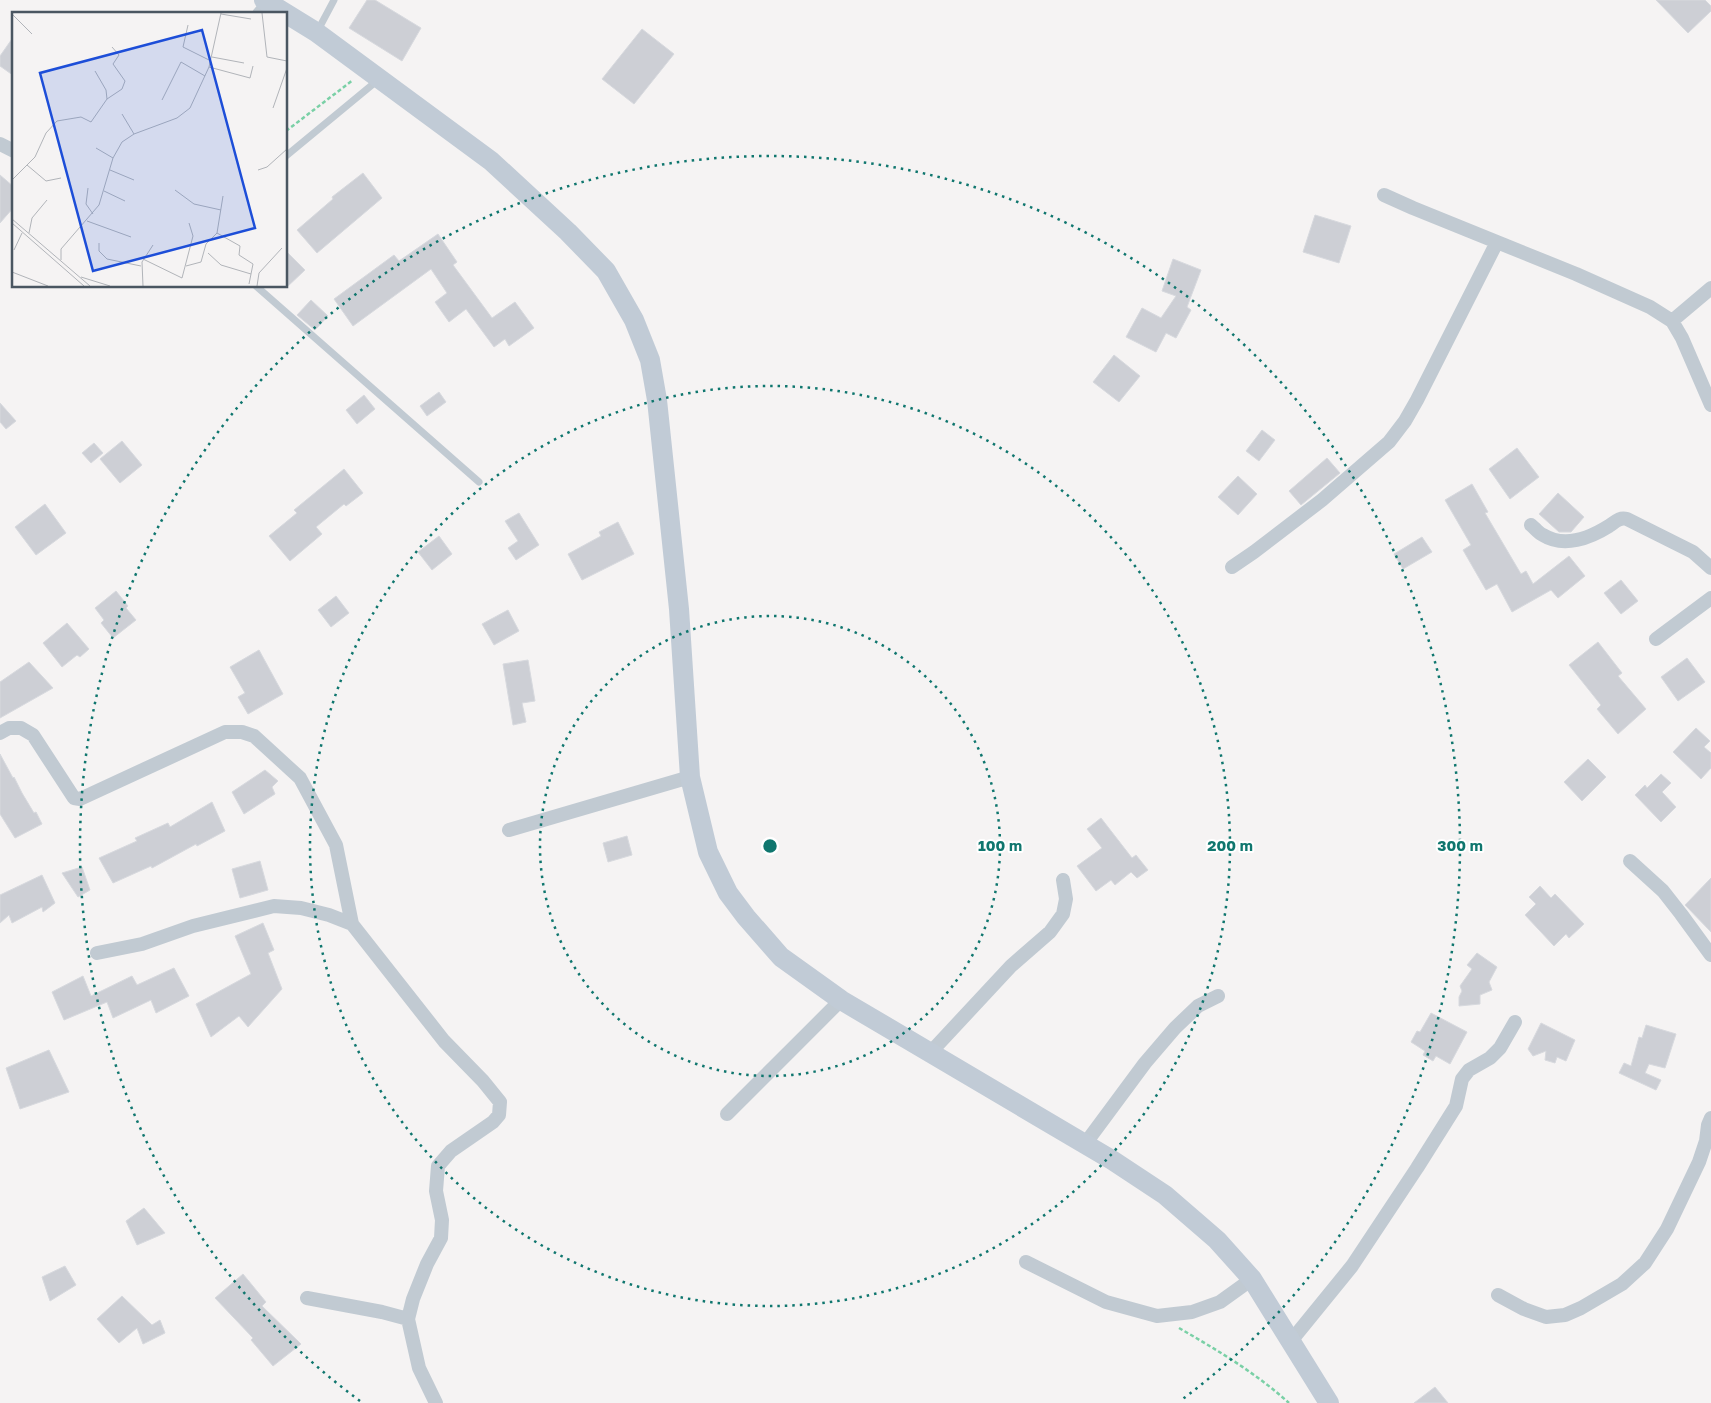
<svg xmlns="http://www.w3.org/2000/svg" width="1711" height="1403" font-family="'Golos Text',sans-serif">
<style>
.building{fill:#cdcfd5;stroke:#d7d9de}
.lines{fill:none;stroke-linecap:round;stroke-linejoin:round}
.path{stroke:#7ad0a6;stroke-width:2.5;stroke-dasharray:4 2.5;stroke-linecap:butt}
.lane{stroke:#c1cad2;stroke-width:7}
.street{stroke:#c1cad2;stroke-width:14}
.secondary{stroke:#c1cbd6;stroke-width:20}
.ring{fill:none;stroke:#0f766e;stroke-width:2.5;stroke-dasharray:2.5 5}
.inset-road{fill:none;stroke:#b1b4b9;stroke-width:1}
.view{fill:#1d4ed8;fill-opacity:0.15;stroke:#1d4ed8;stroke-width:2.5}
.inset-edge{fill:none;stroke:#4a5661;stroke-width:2.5}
.centre{fill:#0f766e;stroke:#fff;stroke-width:2.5}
.ring-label{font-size:15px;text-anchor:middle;font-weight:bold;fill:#0f766e;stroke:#fff;stroke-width:4;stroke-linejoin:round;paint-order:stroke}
</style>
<rect width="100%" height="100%" fill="#f5f3f3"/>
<path class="building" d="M367 0H375L421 28 402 61 349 28Z
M1656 0H1705L1711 6V11L1688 33Z
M642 29 674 54 634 104 602 79Z
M14 36V76L0 66V56Z
M363 173 382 198 317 253 297 230 333 199 332 197Z
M0 175 14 187V207L0 223Z
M1315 215 1351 226 1339 263 1303 252Z
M438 234 457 262 453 265 492 318 515 302 534 328 509 346 505 339 494 347 466 309 449 322 435 302 447 293 431 269 353 326 334 299 394 255 399 261Z
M286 251 305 270 286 288Z
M1173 259 1201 270 1187 307 1191 310 1176 338 1166 333 1156 352 1126 337 1142 308 1161 318 1176 296 1162 291Z
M311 300 328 316 315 330 297 315Z
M1114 355 1140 376 1119 402 1093 382Z
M439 392 446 402 427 416 420 406Z
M364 395 375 409 357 424 346 410Z
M0 403 16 421 6 429 0 422Z
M1262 430 1275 440 1259 461 1246 451Z
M122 441 142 465 120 483 100 459Z
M94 443 103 453 91 463 82 453Z
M1517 448 1539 477 1510 499 1489 469Z
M1327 458 1340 473 1301 505 1289 491Z
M344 469 363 493 346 506 344 504 316 527 322 534 290 561 269 536 297 513 294 510Z
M1238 476 1257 494 1238 515 1218 497Z
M1472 484 1488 512 1485 513 1521 574 1526 571 1533 584 1569 556 1585 576 1558 598 1551 590 1512 612 1497 584 1486 590 1463 550 1471 545 1445 500Z
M1558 493 1584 517 1571 532H1559L1539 514Z
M45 504 66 533 36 555 15 527Z
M519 513 539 545 516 560 508 548 518 541 505 521Z
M618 522 634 554 582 580 568 554 601 536 599 532Z
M439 536 452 554 432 570 418 552Z
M1422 537 1432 552 1403 569 1394 554Z
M1621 580 1638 601 1621 614 1604 593Z
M116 591 128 606 126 608 136 620 113 638 101 623 104 620 95 608Z
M336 596 349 613 331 627 318 610Z
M508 610 519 631 494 645 482 624Z
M67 623 89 649 80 657 77 655 62 667 43 643Z
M1598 642 1622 673 1618 676 1646 709 1618 734 1597 709 1601 705 1569 665Z
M259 650 283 694 248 714 238 697 245 693 230 667Z
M1687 658 1705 682 1678 701 1661 677Z
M528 660 535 701 522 703 526 722 513 725 503 664Z
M29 662 53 688 0 718V682Z
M1696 728 1710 741 1704 747 1711 753V768L1701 779 1673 752Z
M0 754 13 778 14 777 22 793 34 813 36 812 42 824 15 838 0 814Z
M1588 759 1606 777 1582 801 1564 782Z
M265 770 278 781 272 787 275 794 244 814 232 792Z
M1661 774 1671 783 1662 792 1676 807 1661 822 1635 795 1645 785 1647 788Z
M212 802 225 831 197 846 196 844 152 868 151 866 113 883 99 858 137 841 135 838 168 823 170 827Z
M1101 818 1132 858 1136 855 1148 870 1137 878 1131 872 1115 885 1111 880 1096 891 1077 866 1102 848 1087 829Z
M627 836 632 855 608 862 603 843Z
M260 861 268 890 240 898 232 869Z
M82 867 90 890 78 897 62 873Z
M42 875 55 903 43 912 42 907 12 923 9 915 0 923V895Z
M1711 878V932L1685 905Z
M1540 886 1551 898 1555 894 1584 924 1569 938 1566 934 1554 946 1525 915 1536 904 1529 897Z
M263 923 274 950 268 953 282 989 248 1027 239 1016 211 1037 196 1004 251 974 235 936Z
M1477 953 1497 967 1489 982 1492 990 1480 995V1004L1459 1006V997L1462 991 1460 986 1472 969 1467 965Z
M174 968 189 996 156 1013 151 1000 113 1018 107 1002 64 1020 52 992 83 976 91 996 132 976 137 985Z
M1431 1013 1467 1032 1450 1064 1436 1056 1433 1061 1423 1055 1425 1051 1411 1042 1417 1031 1420 1032Z
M1541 1023 1575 1040 1566 1061 1557 1057 1555 1063 1545 1060 1546 1051 1533 1056 1528 1049Z
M1646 1025 1676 1034 1665 1068 1649 1064 1645 1073 1661 1080 1656 1090 1619 1073 1624 1063 1631 1066 1639 1037 1642 1038Z
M49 1050 69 1092 20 1109 6 1068Z
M144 1208 165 1233 137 1245 126 1221Z
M65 1266 76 1285 50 1301 42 1277Z
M243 1274 266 1302 262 1306 301 1344 273 1366 251 1340 253 1338 215 1298Z
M122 1296 152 1325 160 1320 165 1333 143 1344 137 1328 119 1343 97 1319Z
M1435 1387 1448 1403H1414Z"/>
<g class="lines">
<path class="path" d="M286 131 353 80
M1179 1328C1217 1350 1256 1373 1289 1403"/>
<path class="lane" d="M317 32 334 0
M286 156 378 80
M256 286 479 482"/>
<path class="street" d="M259 14 269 3
M0 144 14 151
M1384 195 1413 208 1576 274 1650 307 1672 321 1682 338 1711 405
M1672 321 1711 288
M1531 525C1535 528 1538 533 1543 535 1564 548 1590 538 1609 526 1615 522 1619 517 1627 519L1693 552 1711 568
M1232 567 1254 552 1322 500 1389 442 1405 421 1417 400 1497 242
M1656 639 1711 598
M0 733 9 728H21L33 735 74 798 80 799 225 732H242L254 736 300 778 336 845 352 924 444 1041 483 1081 500 1102 499 1115 493 1122 451 1151 438 1166 436 1191 442 1220 441 1238 427 1264 413 1299 408 1319 419 1368 436 1403
M509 830 690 777
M1630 861 1663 891 1681 914 1711 955
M97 953 142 944 193 926 274 906 301 908 329 915 352 924
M930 1053 1011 966 1050 932 1063 914 1066 899 1063 880
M727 1114 841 1000
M1085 1144 1145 1063 1175 1028 1198 1006 1218 996
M1026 1262 1106 1302 1157 1316 1192 1312 1220 1302 1252 1279
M1498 1295 1524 1309 1546 1317 1565 1315 1581 1308 1622 1284 1645 1263 1667 1229 1699 1162 1706 1141 1708 1125 1711 1118
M307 1298 382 1312 408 1319
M1291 1341 1352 1266 1417 1168 1456 1106 1462 1079 1469 1070 1490 1058 1500 1048 1515 1022"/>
<path class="secondary" d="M264 0 316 32 491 161 568 232 606 271 634 320 650 360 657 400 679 609 690 777 708 852 728 893 746 917 781 957 841 1000 1112 1160 1165 1195 1217 1240 1252 1279 1329 1403"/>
</g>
<g class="ring">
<circle cx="770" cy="846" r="230"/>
<circle cx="770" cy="846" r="460"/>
<path d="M360 1401A690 690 0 1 1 1180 1401"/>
</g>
<g transform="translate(12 12)">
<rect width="275" height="275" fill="#f5f3f3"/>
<path class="inset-road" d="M250 1 255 45 275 49M0 2 20 22M209 2 239 7M176 13 171 35 199 49M200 45 232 51M197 55 238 66 241 54M83 59 94 78 95 87M150 88 169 50 193 64M261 96 275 56M110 102 122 122M84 136 101 146M15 153 34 169 49 166M98 158 122 168M246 158 255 155 275 137M0 168 23 145 34 121 45 109 69 105 79 110 95 87 110 77 113 69 101 52 107 43 100 35M76 176 74 192 81 202M163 178 182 192 209 198M92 179 113 189M0 207 78 274M75 209 119 225M0 211 72 274M17 221 20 206 35 188M205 221 228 234 227 243 241 252 237 272M87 231V239L95 247 129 254M2 238 10 221M196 241 209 253 239 262M131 247 170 266 181 224 177 211M49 248V237L87 193 101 146 110 130 122 122 165 106 178 96 197 55 209 1M174 254 189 250 194 232 205 221 211 184M0 260 36 274M69 265 98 274M131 274 130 250 141 233M245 274 247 261 270 236"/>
<path class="view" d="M190 18 243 216 81 259 28 61Z"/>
<rect width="275" height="275" class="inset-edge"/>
</g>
<circle cx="770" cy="846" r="8" class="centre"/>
<g class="ring-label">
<text x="1000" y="851">100 m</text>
<text x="1230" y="851">200 m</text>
<text x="1460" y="851">300 m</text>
</g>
</svg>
